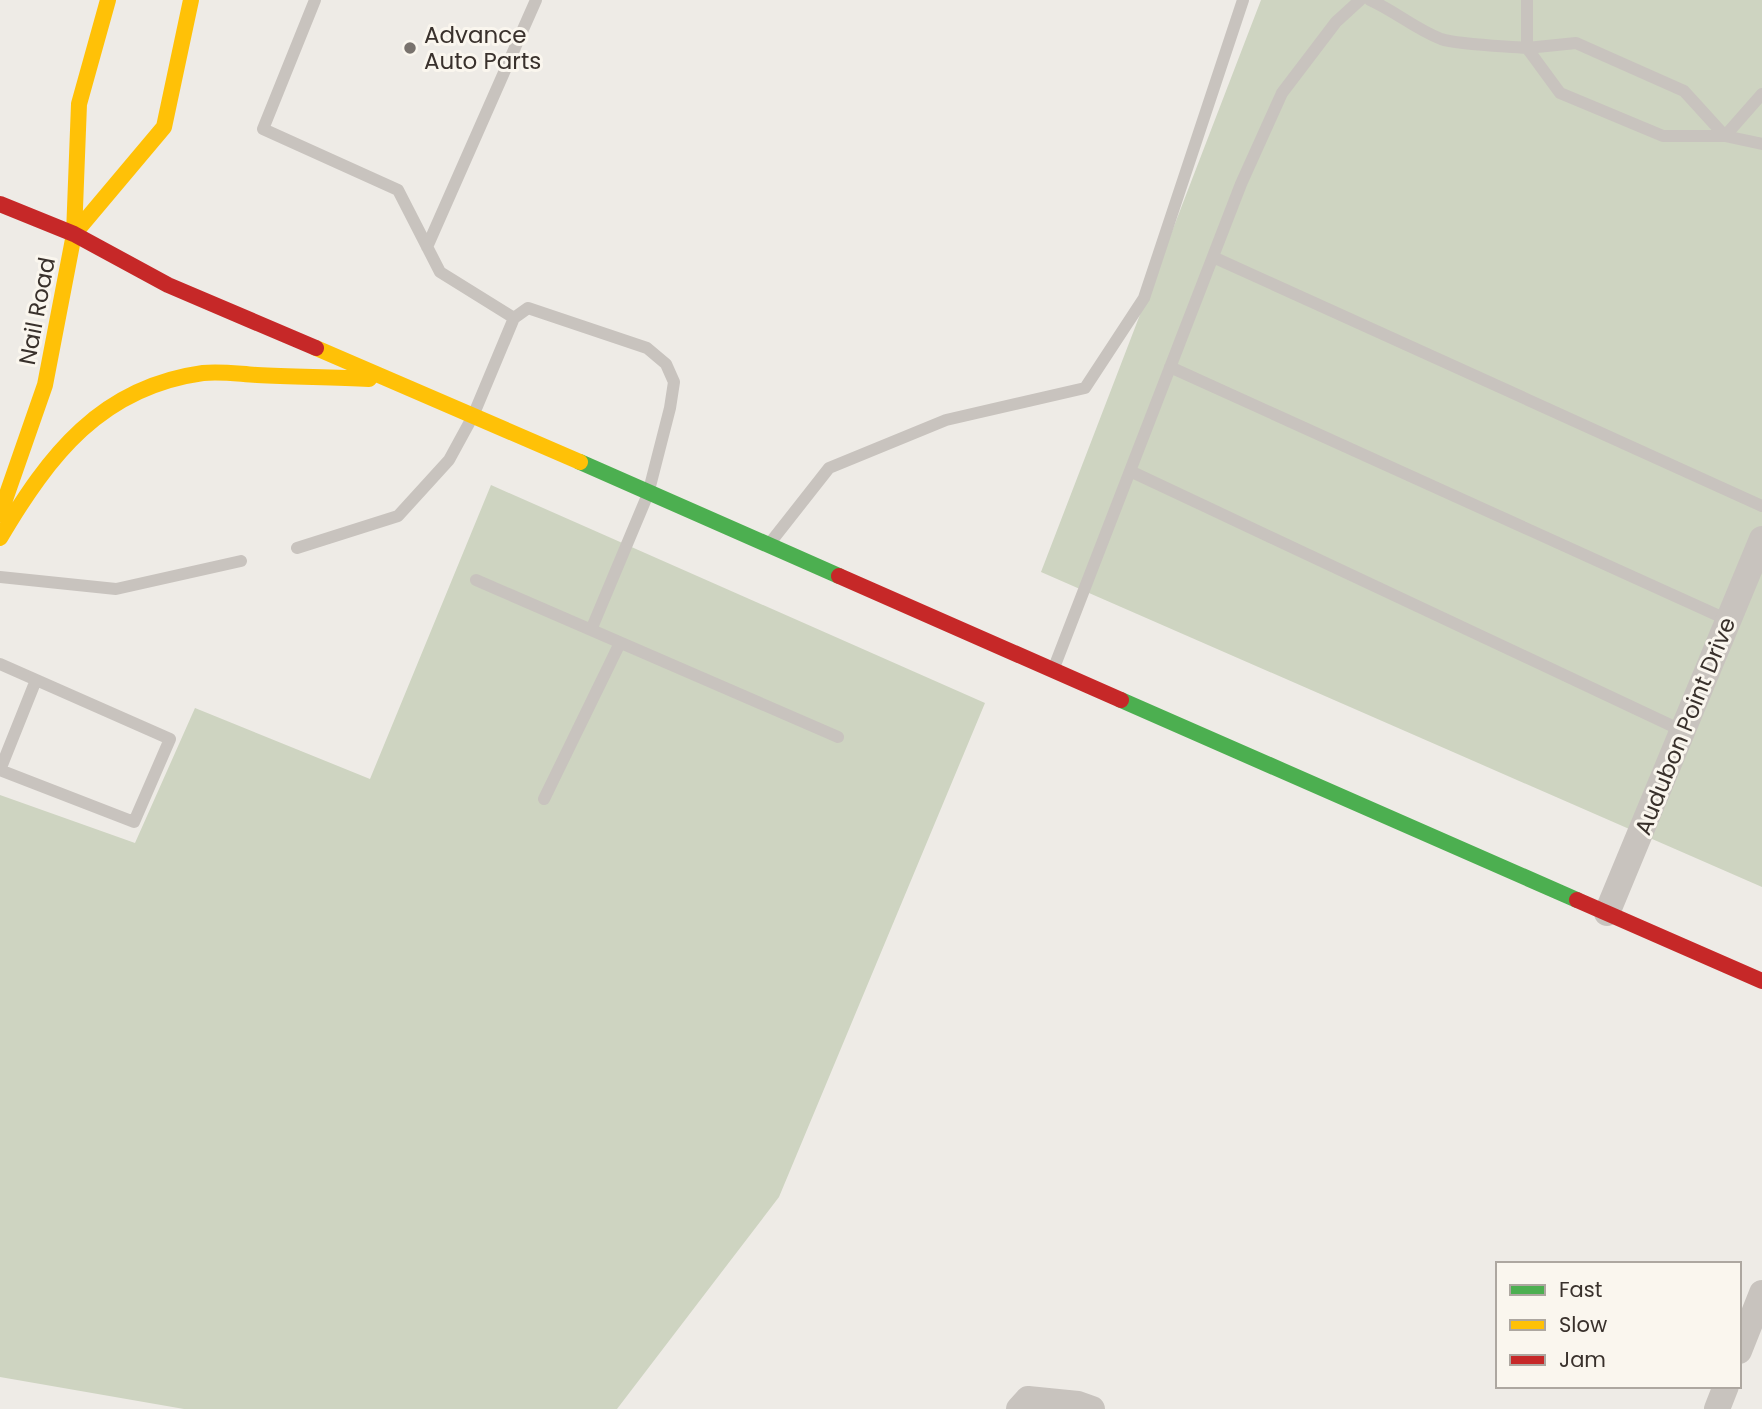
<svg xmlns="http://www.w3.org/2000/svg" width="1762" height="1409" font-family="Poppins,sans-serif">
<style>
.green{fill:#ced4c1}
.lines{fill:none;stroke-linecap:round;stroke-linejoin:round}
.lane{stroke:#c8c3be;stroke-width:12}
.street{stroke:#c8c3be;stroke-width:26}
.fast{stroke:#4caf50;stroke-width:16}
.slow{stroke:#ffc107;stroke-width:16}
.jam{stroke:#c62828;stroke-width:16}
.poi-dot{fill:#78726d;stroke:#faf6ee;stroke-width:2.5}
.labels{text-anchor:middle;stroke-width:6;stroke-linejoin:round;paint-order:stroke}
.poi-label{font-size:23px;fill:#39312c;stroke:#faf6ee;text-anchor:start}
.street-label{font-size:23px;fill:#39312c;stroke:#faf6ee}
</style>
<rect width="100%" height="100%" fill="#eeebe6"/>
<path class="green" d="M1261 0H1762V887L1041 572Z
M491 485 985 703 779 1197 617 1409H184L0 1377V795L135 843 195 708 370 779Z"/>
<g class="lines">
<path class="lane" d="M315 0 263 129 398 190 440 272 514 318
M1370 0C1395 11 1415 29 1441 39 1459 45 1505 46 1527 48L1560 93 1663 136H1725L1762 144
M1527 0V48L1576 43 1684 91 1725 136 1762 94
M427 247 536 0
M1213 257 1762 506
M1170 367 1728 620
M1130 471 1683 731
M770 543 829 468 946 420 1085 388 1144 298 1243 0
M297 548 398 516 449 460 473 416 514 318 528 308 647 348 666 364 674 382 670 408 648 494 591 630
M0 577 116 589 241 561
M476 580 838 737
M0 664 170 739 134 822 0 770 36 680
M1055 665 1241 184 1282 93 1336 22 1360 0
M544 799 620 643"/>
<path class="street" d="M1607 913 1762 539
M1739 1351 1762 1293
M1019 1409 1028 1399 1078 1404 1092 1409
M1717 1409 1726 1386"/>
<path class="fast" d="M580 462 839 576
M1121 700 1577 900"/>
<path class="slow" d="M74 234 164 127 191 0
M316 348 580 462
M0 514 45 385 74 234 79 104 108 0
M0 538C49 455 101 387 203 373 221 371 239 374 257 375 294 377 332 377 369 379"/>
<path class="jam" d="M0 204 74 234 168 285 316 348
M839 576 1121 700
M1577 900 1762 981"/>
</g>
<circle class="poi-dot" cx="410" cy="48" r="7"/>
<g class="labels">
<g class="poi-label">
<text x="424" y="43">Advance<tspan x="424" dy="26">Auto Parts</tspan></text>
</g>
<g class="street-label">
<text transform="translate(37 311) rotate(-79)" y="8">Nail Road</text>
<text transform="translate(1685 726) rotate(-68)" y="8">Audubon Point Drive</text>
</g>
</g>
<rect x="1496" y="1262" width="245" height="126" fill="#faf6ee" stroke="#ada7a0" stroke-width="2"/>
<rect x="1510" y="1285" width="35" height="10" fill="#4caf50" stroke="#ada7a0" stroke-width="2"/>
<text x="1559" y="1297" font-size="21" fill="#39312c">Fast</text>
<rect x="1510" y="1320" width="35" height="10" fill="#ffc107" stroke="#ada7a0" stroke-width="2"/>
<text x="1559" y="1332" font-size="21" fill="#39312c">Slow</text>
<rect x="1510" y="1355" width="35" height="10" fill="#c62828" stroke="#ada7a0" stroke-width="2"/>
<text x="1559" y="1367" font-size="21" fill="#39312c">Jam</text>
</svg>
